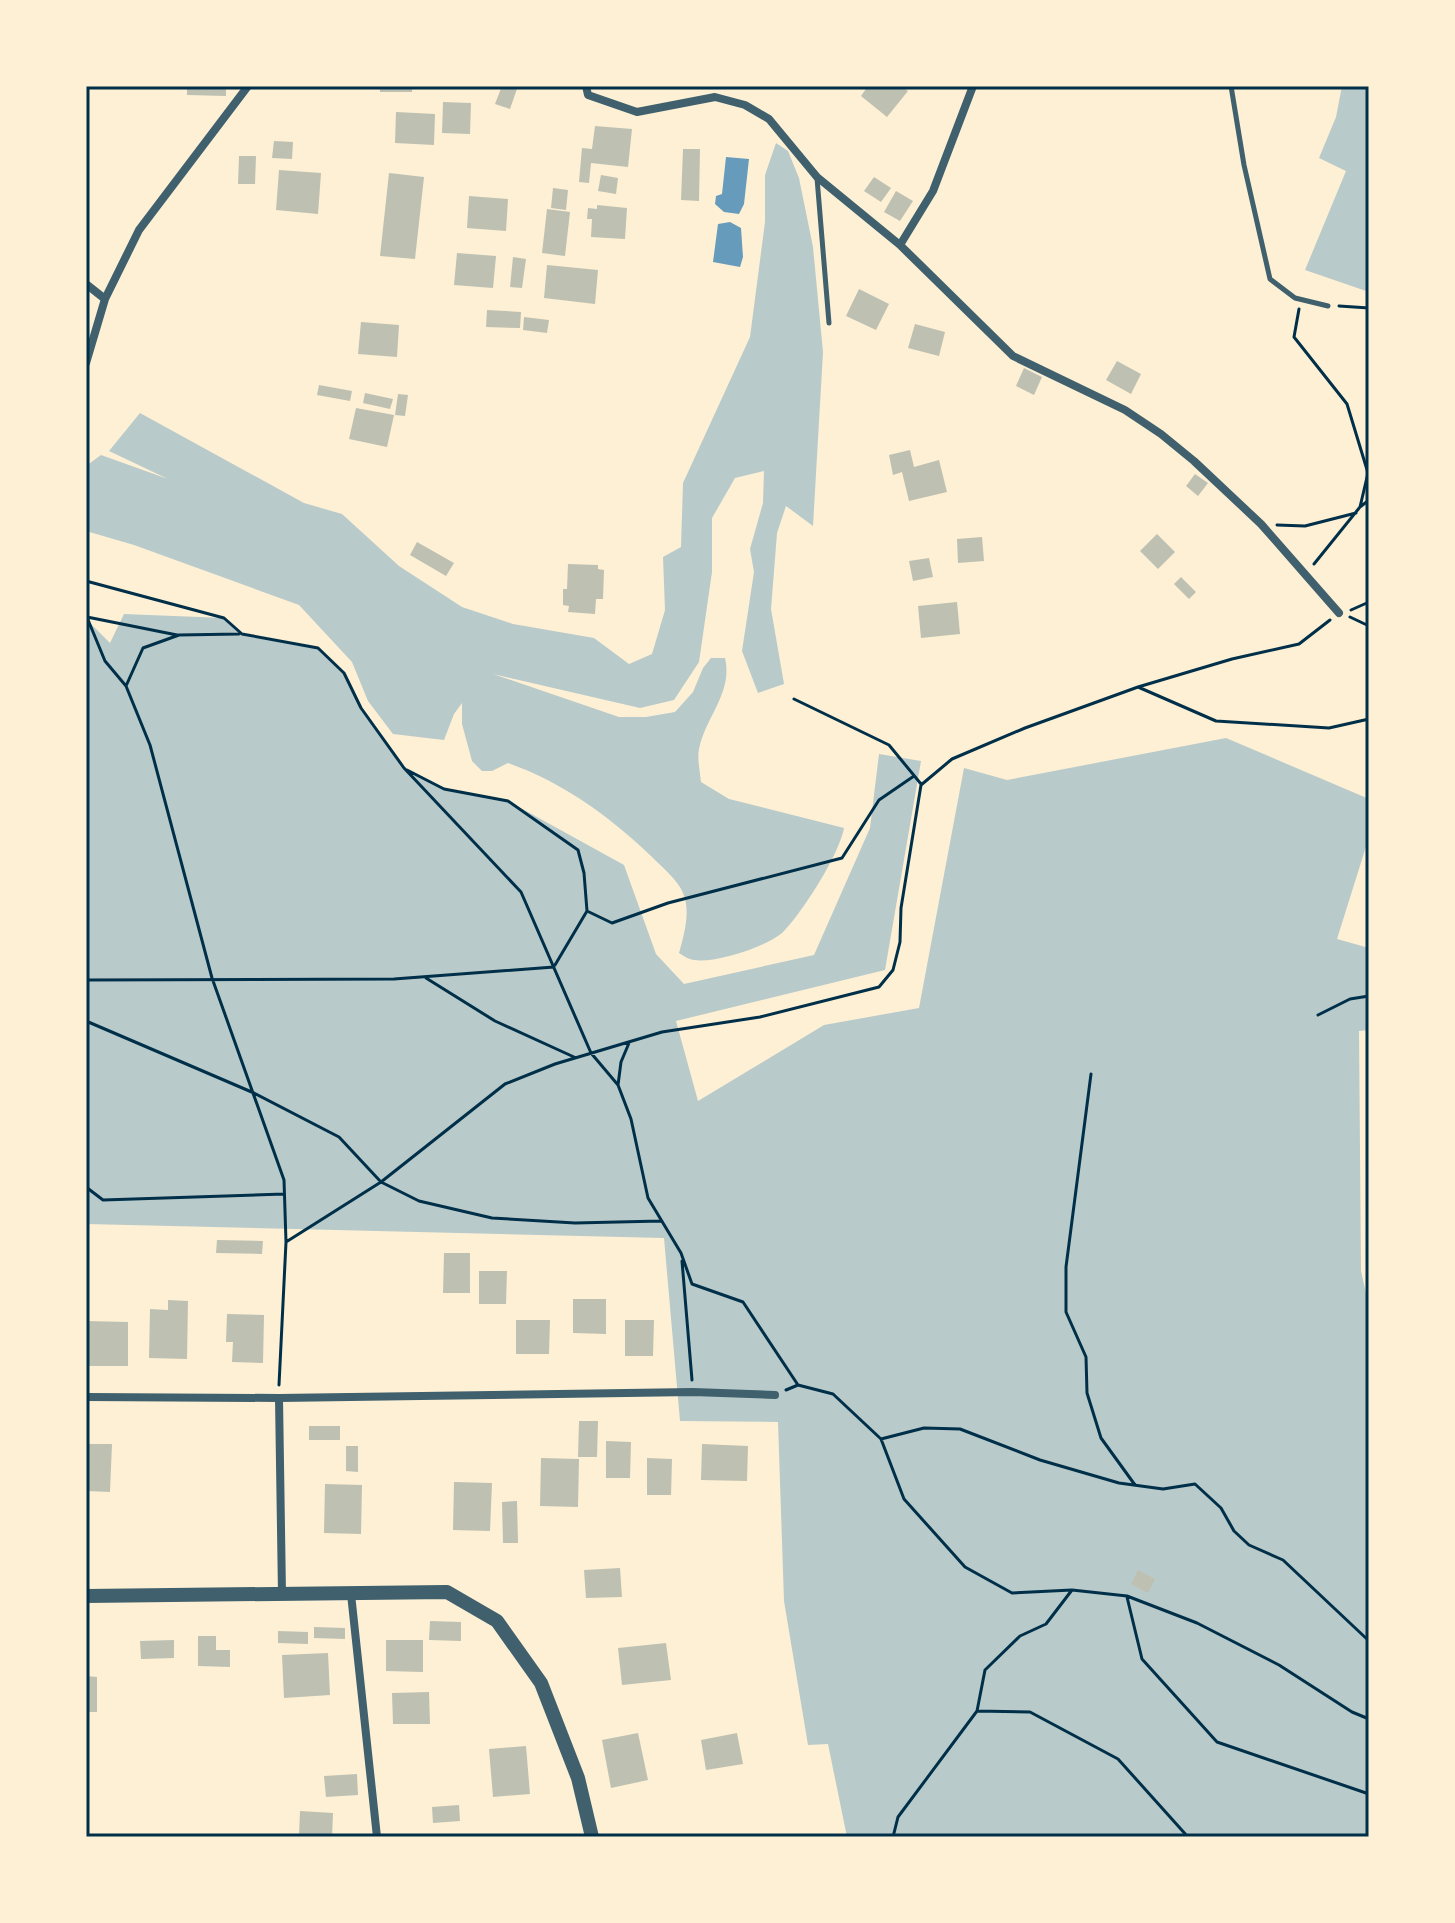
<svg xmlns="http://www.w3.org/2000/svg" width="1455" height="1923" font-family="'Work Sans',sans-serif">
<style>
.green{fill:#b9caca}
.water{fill:#669bbc}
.building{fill:#bec0b2}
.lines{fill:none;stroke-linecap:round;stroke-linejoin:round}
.path{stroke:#003049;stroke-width:3}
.service{stroke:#3f606c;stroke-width:5}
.minor{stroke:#3f606c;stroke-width:8}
.tertiary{stroke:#3f606c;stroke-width:14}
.neatline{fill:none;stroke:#003049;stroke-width:3}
</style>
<rect width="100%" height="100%" fill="#fdf0d5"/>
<path class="green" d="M1342 86H1369V292L1305 270 1346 171 1319 158 1336 117Z
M776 143 788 151 799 178 813 247 823 352 813 526 786 506 777 533 771 609 784 684 758 693 742 651 754 572 750 549 763 503 764 471 735 478 712 518V572L699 662 674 700 640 708 493 674 619 717H646L675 712 693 692 703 668 711 658H725C733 693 706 716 699 749 697 759 700 771 701 782L729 799 844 828C839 855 803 911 784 931 770 946 709 966 690 959 686 958 683 955 679 953 684 935 691 911 683 893 678 880 661 866 651 856 609 816 564 783 508 763L492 771H482L472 761 462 724V703L454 714 444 740 393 734 368 701 352 662 299 605 134 545 86 531V466L101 455 168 479 109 451 140 413 304 503 342 514 399 566 462 607 513 624 594 638 629 664 652 654 665 610 663 557 681 547 683 483 750 337 765 222V175Z
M124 614 224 618 242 634 318 648 344 673 361 708 404 768 444 789 508 801 624 865 656 954 684 984 814 955 870 828 879 754 921 761 885 970 676 1021 698 1101 824 1025 919 1008 964 768 1007 780 1226 738 1369 799V837L1337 939 1369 948V1030L1359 1031 1361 1271 1369 1307V1837H847L828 1744 808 1745 784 1601 778 1422 680 1421 664 1238 86 1224V619L110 643Z"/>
<path class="water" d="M726 157 749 159 744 204 739 214 724 212 715 204 716 196 722 194Z
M730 222 741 228 743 257 740 267 713 262 718 224Z"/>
<path class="building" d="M187 86H226V96L187 95Z
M380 86H412V92H380Z
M502 86H518L510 109 495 104Z
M868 86H901L908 91 887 117 861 96Z
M443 102 471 103 470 134 442 133Z
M396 112 435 114 434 145 395 143Z
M595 126 632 129 628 167 591 163 589 183 579 182 582 148 592 149Z
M274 141 293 142 292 159 272 158Z
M683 149H700L699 201 681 200Z
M239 156H256L255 184H238Z
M279 170 321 173 318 214 276 210Z
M389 173 424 177 415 259 380 256Z
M601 175 618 178 616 194 598 191Z
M874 177 891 188 881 202 864 191Z
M553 188 568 190 566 210 551 208Z
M896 191 913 201 900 221 884 212Z
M469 196 508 199 506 231 467 228Z
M597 205 627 208 625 239 591 237 592 219H587L588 208 597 209Z
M547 209 570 212 565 256 542 253Z
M457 253 496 256 493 288 454 285Z
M513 257 526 259 522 288 510 287Z
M547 265 598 270 595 304 544 298Z
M859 289 889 304 876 330 846 316Z
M487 310 521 312 520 328 486 327Z
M524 317 549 320 547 333 523 330Z
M361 322 399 325 397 357 358 354Z
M915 324 945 332 939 356 908 348Z
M1117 361 1141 374 1131 394 1106 380Z
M1024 368 1042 377 1034 395 1016 386Z
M319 385 352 391 350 401 317 395Z
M365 393 393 399 390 409 363 403Z
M398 394 408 395 405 416 395 415Z
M356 408 394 415 387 447 349 439Z
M910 450 914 467 939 460 947 492 909 501 902 472 893 475 889 455Z
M1195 474 1208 483 1198 496 1186 486Z
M1157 534 1175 552 1158 569 1140 551Z
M982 537 984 561 958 563 957 539Z
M417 542 454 563 446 576 410 555Z
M929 558 933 577 913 581 909 561Z
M568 564 598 565V569L604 570 603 599H596L595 614 568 612 569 606 563 605V589H567Z
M1181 577 1196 592 1189 599 1174 584Z
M957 602 960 634 921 638 918 606Z
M217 1240 263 1241 262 1254 216 1253Z
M444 1253H470V1293H443Z
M479 1271H507L506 1304H479Z
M573 1299H606V1334L573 1333Z
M168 1300 188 1301 187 1359 149 1358 150 1309 168 1310Z
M227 1314 264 1315 263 1363 232 1362 233 1342H226Z
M516 1320H550L549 1354H516Z
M625 1320H654L653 1356H625Z
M86 1321 128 1322V1366H86Z
M579 1421H598L597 1457H578Z
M309 1426H340V1440H309Z
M606 1441 631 1442 630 1478H606Z
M86 1444H112L110 1492 86 1491Z
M702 1444 748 1446 747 1481 701 1480Z
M346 1446H358V1472L346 1471Z
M541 1458 579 1459 578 1507 540 1506Z
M647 1458 672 1459 671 1495H647Z
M454 1482 492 1483 490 1531 453 1530Z
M325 1484 362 1485 361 1534 324 1533Z
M517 1501 518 1543H503L502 1502Z
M620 1568 622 1597 586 1598 584 1570Z
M1138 1570 1155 1579 1148 1593 1131 1584Z
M430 1621 461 1622V1641L429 1640Z
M314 1627 345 1628V1639L314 1638Z
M278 1631 308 1632V1644L278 1643Z
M198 1636H216V1650H230V1667L198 1666Z
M174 1640V1658L141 1659 140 1641Z
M386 1640H423V1672L386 1671Z
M666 1643 671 1680 622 1685 618 1648Z
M328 1653 330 1695 284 1698 282 1655Z
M86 1676 97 1677V1712H86Z
M429 1692 430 1724H393L392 1693Z
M638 1733 648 1780 611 1788 602 1740Z
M737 1733 743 1764 706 1770 701 1740Z
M526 1746 530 1794 493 1797 489 1749Z
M357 1774 358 1795 326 1797 324 1776Z
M459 1805 460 1821 433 1823 432 1807Z
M300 1811 333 1813 332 1837H299Z"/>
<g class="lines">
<path class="path" d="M1339 306 1369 308
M1299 309 1294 337 1347 404 1368 473 1360 507
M1277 525 1305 526 1356 513
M1314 564 1360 507 1369 500
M86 581 224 618 242 634 318 648 344 673 361 708 404 768 521 892 591 1053 618 1085 631 1119 648 1198 681 1253 692 1284 743 1302 798 1385
M1351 610 1369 602
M86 615 105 661 126 686 150 745 212 978 284 1180 286 1242
M87 617 177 635
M1350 617 1369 626
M126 686 143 648 179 635 239 634
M1138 687 1216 721 1329 728 1369 719
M794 699 889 745 921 784
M407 770 444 789 508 801 578 850 584 873 587 911 555 965
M587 911 612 923 668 903 842 858 879 800 914 776
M426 978 495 1021 574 1057
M86 980 394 979 554 967
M1318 1015 1350 999 1369 996
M86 1021 254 1093 339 1137 381 1182 419 1201 492 1218 575 1223 661 1221
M1091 1074 1066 1267V1312L1086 1357 1087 1393 1101 1438 1135 1485
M618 1085 621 1062 629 1043
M86 1187 103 1200 284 1194
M682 1261 692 1380
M279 1385 286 1242 381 1182 505 1084 555 1064 662 1032 760 1017 879 987 893 970 900 942 901 908 921 785 952 759 1025 728 1138 687 1232 659 1299 644 1330 620
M786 1390 798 1385 833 1394 881 1439 904 1499 965 1567 1012 1593 1072 1590 1127 1596 1197 1623 1279 1665 1352 1712 1369 1719
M881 1439 924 1428 960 1429 1040 1460 1119 1483 1163 1489 1195 1484 1221 1508 1234 1531 1249 1545 1283 1560 1369 1641
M1127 1597 1142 1659 1217 1742 1369 1794
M977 1711 985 1670 1020 1636 1046 1624 1072 1590
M893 1837 898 1817 977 1711 1030 1712 1118 1759 1188 1837"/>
<path class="service" d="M1231 86 1244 165 1270 279 1295 298 1328 306
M817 178 829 323"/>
<path class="minor" d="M586 86 588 95 637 112 715 97 745 105 769 119 817 177 900 245 1013 356 1125 410 1161 434 1194 461 1261 524 1339 613
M900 245 933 191 973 86
M86 284 105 299
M86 363 105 299 139 230 248 86
M86 1397 279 1398 693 1392 775 1395
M279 1398 282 1594
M351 1594 377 1837"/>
<path class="tertiary" d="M86 1596 447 1592 497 1621 541 1683 578 1778 592 1837"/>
</g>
<rect width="1455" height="1923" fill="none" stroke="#fdf0d5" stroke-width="176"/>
<rect x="88" y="88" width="1279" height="1747" class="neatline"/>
</svg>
